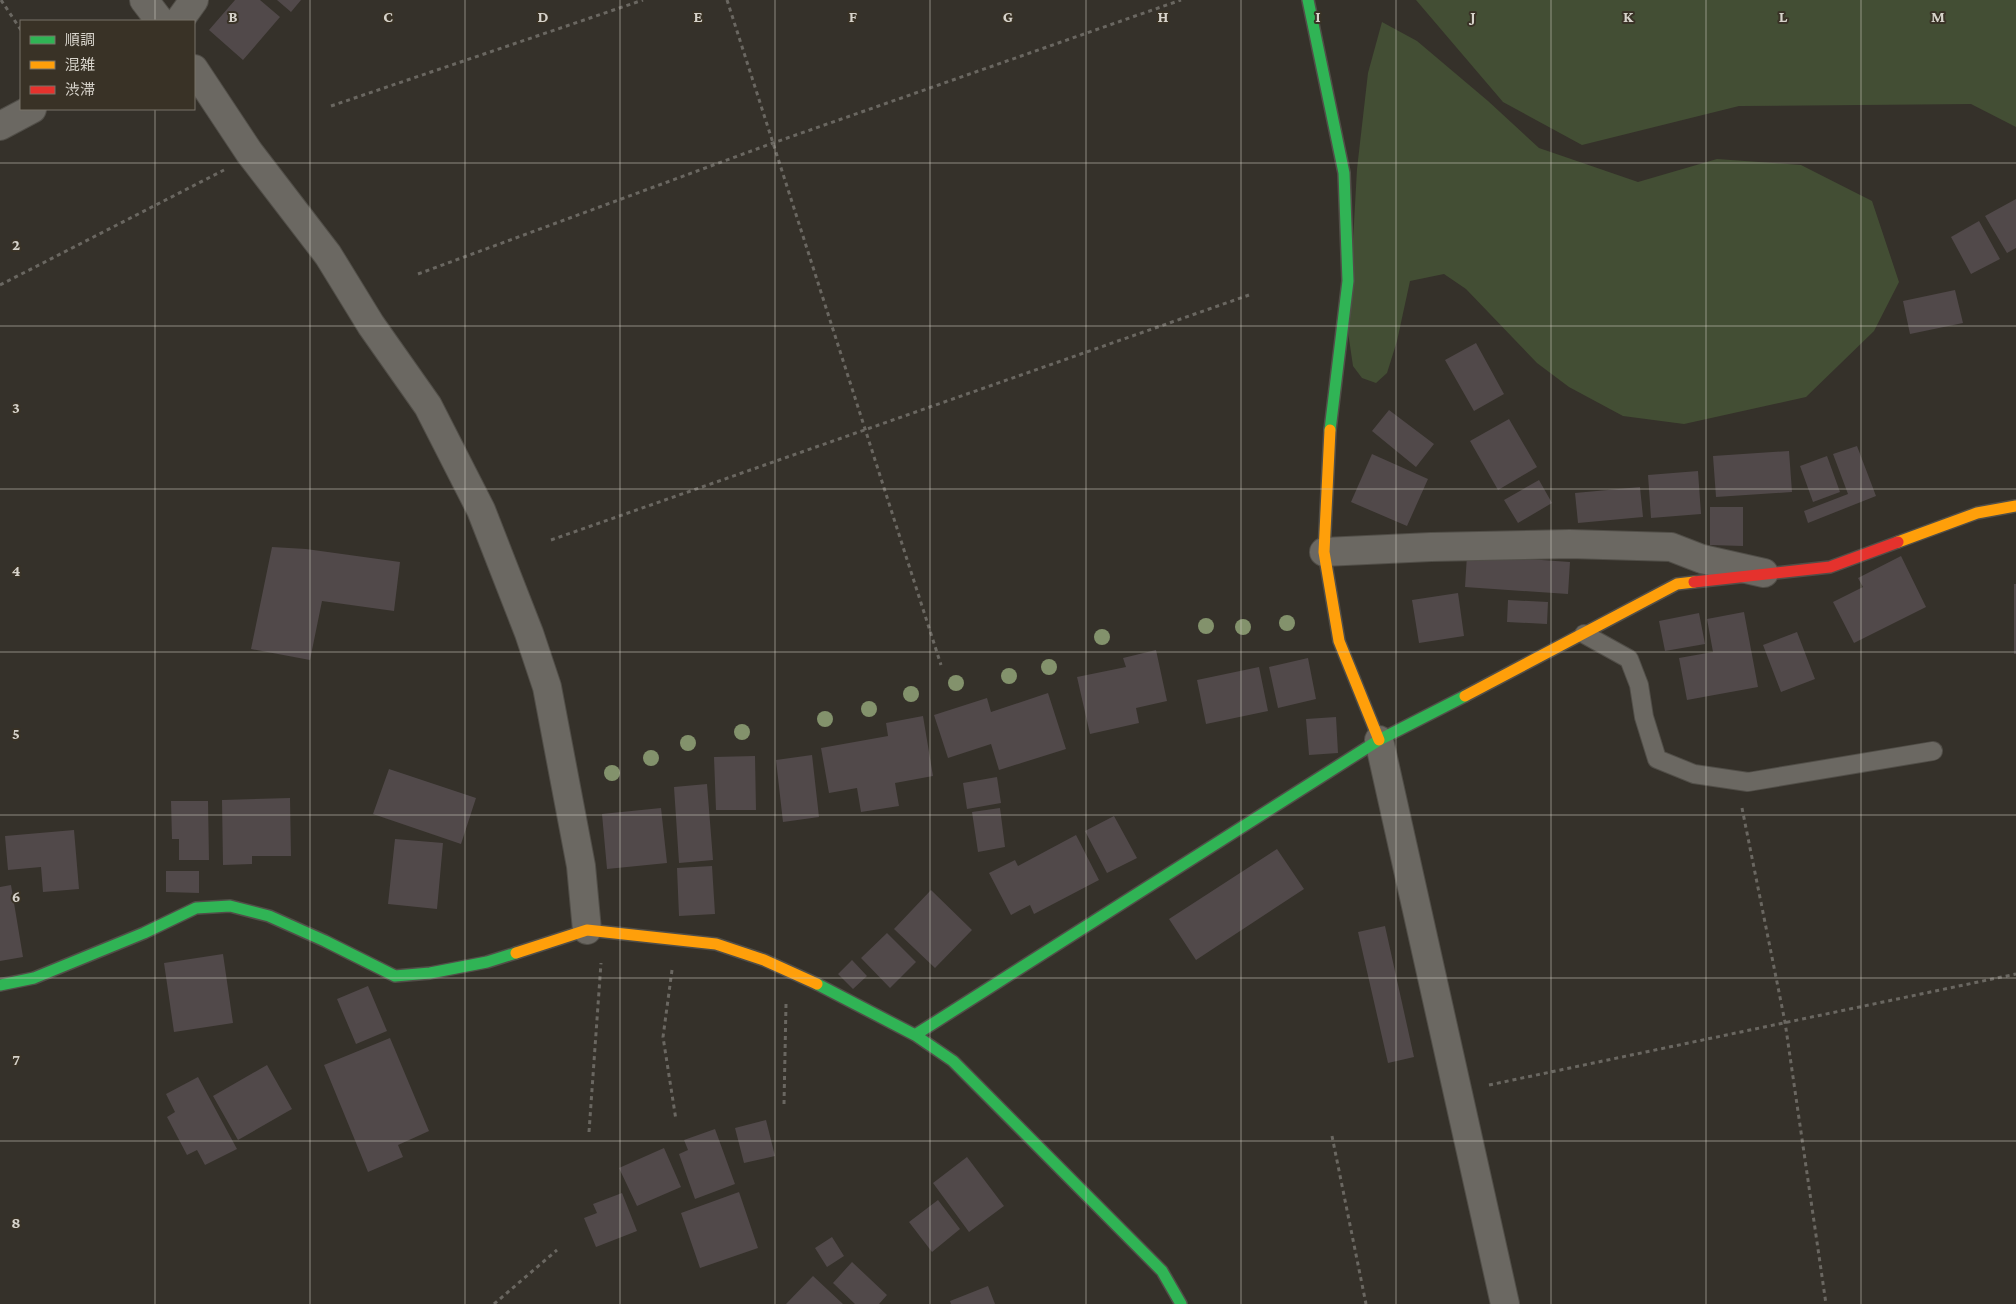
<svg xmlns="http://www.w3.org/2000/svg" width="2016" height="1304" font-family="'Crimson Pro','Noto Sans JP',serif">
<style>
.green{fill:#434e34}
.building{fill:#51494a}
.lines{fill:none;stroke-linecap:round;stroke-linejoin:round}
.lane-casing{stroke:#514e48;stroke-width:20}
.street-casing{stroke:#514e48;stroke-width:30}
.fast-casing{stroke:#514e48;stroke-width:14}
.slow-casing{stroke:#514e48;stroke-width:14}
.jam-casing{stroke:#514e48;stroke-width:14}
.path{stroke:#6a6761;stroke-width:3;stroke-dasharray:4 4;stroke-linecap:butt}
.lane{stroke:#6b6862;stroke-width:18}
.street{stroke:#6b6862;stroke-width:28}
.fast{stroke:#30b455;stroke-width:11}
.slow{stroke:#ff9f0a;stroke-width:11}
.jam{stroke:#e5322d;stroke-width:11}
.tree{fill:#83926c}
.grid{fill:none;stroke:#d7d3cb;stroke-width:1;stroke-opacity:0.55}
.grid-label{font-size:16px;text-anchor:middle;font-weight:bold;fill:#d7d3cb;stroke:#393226;stroke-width:4;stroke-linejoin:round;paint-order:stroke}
</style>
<rect width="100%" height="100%" fill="#35312a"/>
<path class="green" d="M1416 0H2016V127L1971 104 1739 106 1582 145 1503 102Z
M1382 22 1417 41 1488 101 1539 148 1638 182 1717 159 1801 165 1872 201 1899 282 1874 331 1806 397 1684 424 1623 416 1569 387 1537 363 1466 289 1444 274 1410 281 1397 341 1387 373 1376 383 1362 378 1353 366 1348 332 1357 169 1368 73Z"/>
<path class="building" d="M235 0H260L280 17 243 60 209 30Z
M277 0H301L291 12Z
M2016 199V248L2007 253 1985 216Z
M1979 221 2000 259 1971 274 1951 237Z
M1955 290 1963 323 1910 334 1903 301Z
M1476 343 1504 394 1474 411 1445 360Z
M1389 410 1434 444 1416 467 1372 431Z
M1509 419 1537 467 1498 490 1470 441Z
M1857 446 1876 496 1808 523 1804 511 1848 494 1833 454Z
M1789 451 1792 492 1716 497 1713 456Z
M1372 454 1428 479 1407 526 1351 502Z
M1827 456 1840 492 1813 502 1800 466Z
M1698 471 1701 514 1651 518 1648 475Z
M1539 480 1552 503 1518 523 1504 500Z
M1640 487 1643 517 1578 523 1575 493Z
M1710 507H1743V546L1710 545Z
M272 547 306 549 400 562 394 611 322 601 310 660 251 649Z
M1467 555 1570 562 1568 594 1465 587Z
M1901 556 1926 607 1854 643 1833 602 1863 587 1858 578Z
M2014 584H2016V654H2014Z
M1458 593 1464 636 1419 643 1412 600Z
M1508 600 1548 602 1547 624 1507 622Z
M1744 612 1758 687 1687 700 1679 658 1713 652 1707 619Z
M1699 613 1705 644 1665 651 1659 621Z
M1797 632 1815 679 1781 692 1763 645Z
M1156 650 1167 701 1136 708 1139 723 1090 734 1077 677 1126 667 1123 658Z
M1308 658 1316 699 1278 708 1269 667Z
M1259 667 1268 711 1206 724 1197 680Z
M1048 693 1066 749 999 770 991 744 948 758 934 715 987 698 991 712Z
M923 716 933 776 895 783 899 806 861 812 857 788 829 793 821 748 888 736 886 723Z
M1336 717 1338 753 1309 755 1306 719Z
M812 755 819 817 783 822 776 760Z
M755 756 756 810H716L714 757Z
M389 769 476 798 461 844 373 814Z
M997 777 1001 803 967 809 963 783Z
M707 784 713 860 679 863 674 787Z
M290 798 291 856H252V864L223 865 222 800Z
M171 801H208L209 860H179V839H172Z
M661 808 667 863 607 869 602 814Z
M1000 808 1005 847 978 852 972 812Z
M1114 816 1137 858 1107 873 1085 831Z
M74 830 79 889 43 892 41 867 8 870 5 836Z
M1076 835 1099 880 1034 914 1030 905 1011 915 989 873 1015 860 1018 866Z
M395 839 443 843 437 909 388 904Z
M1277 849 1304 889 1196 960 1169 919Z
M712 866 715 914 679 916 677 868Z
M166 871H199V893L166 892Z
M11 885 23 957 0 961V887Z
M931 890 972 930 935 968 894 929Z
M1385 926 1414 1057 1388 1063 1358 932Z
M887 933 916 962 890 988 861 958Z
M223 954 233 1023 174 1032 164 963Z
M852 960 867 976 853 989 838 974Z
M368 986 387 1031 356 1044 337 999Z
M390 1038 429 1131 398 1145 403 1157 368 1172 324 1065Z
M267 1065 292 1109 238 1140 213 1096Z
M198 1077 237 1149 205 1165 197 1150 187 1155 167 1117 175 1112 166 1094Z
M766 1120 775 1156 744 1163 735 1128Z
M715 1129 735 1184 695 1199 679 1154 688 1150 684 1140Z
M664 1148 681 1187 637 1206 619 1168Z
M967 1157 1004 1206 969 1232 933 1183Z
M739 1192 758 1248 700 1268 681 1213Z
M622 1193 637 1231 596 1247 584 1218 597 1213 593 1204Z
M938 1200 960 1229 932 1252 909 1222Z
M832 1237 844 1256 827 1267 815 1248Z
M852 1262 887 1295 879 1304H855L833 1283Z
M813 1276 843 1304H786Z
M988 1286 995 1304H951L950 1301Z"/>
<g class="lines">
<defs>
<path id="lane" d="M1584 634 1629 659 1639 685 1644 717 1657 759 1694 774 1748 782 1933 751"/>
<path id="street" d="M144 0 160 21
M179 21 194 0
M194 69 249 152 328 255 371 325 428 406 481 510 529 633 547 687 581 866 587 930
M0 126 32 109
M1324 552 1431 547 1570 544 1671 547 1702 559 1764 573
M1379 740 1505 1304"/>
<path id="fast" d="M1308 0 1344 173 1348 281 1330 430
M817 984 915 1035 953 1061 1162 1271 1181 1304
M0 985 34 978 144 933 196 908 230 906 269 916 325 941 395 976 430 973 487 962 516 953
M915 1035 1379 740 1465 696"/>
<path id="slow" d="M1330 430 1324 552 1339 641 1379 740
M1898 542 1977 513 2016 506
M1465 696 1677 584 1694 582
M516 953 587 930 716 944 764 960 817 984"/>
<path id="jam" d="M1694 582 1830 567 1898 542"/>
</defs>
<use href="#lane" class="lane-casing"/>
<use href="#street" class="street-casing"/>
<use href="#fast" class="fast-casing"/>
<use href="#slow" class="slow-casing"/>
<use href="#jam" class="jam-casing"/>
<path class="path" d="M1 0 21 30
M727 0 941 665
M331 106 643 0
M418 274 773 143 1181 0
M0 285 224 170
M551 540 1249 295
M1742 808 1785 1022 1826 1304
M672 970 663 1037 676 1120
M1489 1085 2016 974
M784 1104 786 1004
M589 1132 601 963
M1332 1136 1366 1304
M494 1304 557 1250"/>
<use href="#lane" class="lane"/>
<use href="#street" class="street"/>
<use href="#fast" class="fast"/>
<use href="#slow" class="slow"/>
<use href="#jam" class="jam"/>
</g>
<g class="tree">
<circle cx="1287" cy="623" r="8"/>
<circle cx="1206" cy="626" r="8"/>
<circle cx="1243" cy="627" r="8"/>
<circle cx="1102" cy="637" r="8"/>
<circle cx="1049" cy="667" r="8"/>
<circle cx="1009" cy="676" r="8"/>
<circle cx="956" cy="683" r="8"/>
<circle cx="911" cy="694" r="8"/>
<circle cx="869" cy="709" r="8"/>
<circle cx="825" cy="719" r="8"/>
<circle cx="742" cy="732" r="8"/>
<circle cx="688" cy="743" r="8"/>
<circle cx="651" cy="758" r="8"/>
<circle cx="612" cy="773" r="8"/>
</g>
<path class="grid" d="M155 0V21M310 0V1304M465 0V1304M620 0V1304M775 0V1304M930 0V1304M1086 0V1304M1241 0V1304M1396 0V1304M1551 0V1304M1706 0V1304M1861 0V1304M155 109V1304M0 163H2016M0 326H2016M0 489H2016M0 652H2016M0 815H2016M0 978H2016M0 1141H2016"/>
<g class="grid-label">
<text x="233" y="22">B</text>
<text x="388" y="22">C</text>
<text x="543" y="22">D</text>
<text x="698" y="22">E</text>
<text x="853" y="22">F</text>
<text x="1008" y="22">G</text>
<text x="1163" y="22">H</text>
<text x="1318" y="22">I</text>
<text x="1473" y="22">J</text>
<text x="1628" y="22">K</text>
<text x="1783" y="22">L</text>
<text x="1938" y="22">M</text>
<text x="16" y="250">2</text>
<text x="16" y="413">3</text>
<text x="16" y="576">4</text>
<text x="16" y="739">5</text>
<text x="16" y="902">6</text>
<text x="16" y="1065">7</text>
<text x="16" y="1228">8</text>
</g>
<rect x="20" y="20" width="175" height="90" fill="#393226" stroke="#787268"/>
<rect x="30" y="36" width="25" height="8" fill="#30b455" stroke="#787268"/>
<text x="65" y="45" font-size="15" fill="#d7d3cb">順調</text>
<rect x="30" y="61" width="25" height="8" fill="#ff9f0a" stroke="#787268"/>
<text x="65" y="70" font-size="15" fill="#d7d3cb">混雑</text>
<rect x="30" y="86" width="25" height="8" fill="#e5322d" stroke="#787268"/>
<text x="65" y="95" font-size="15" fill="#d7d3cb">渋滞</text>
</svg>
